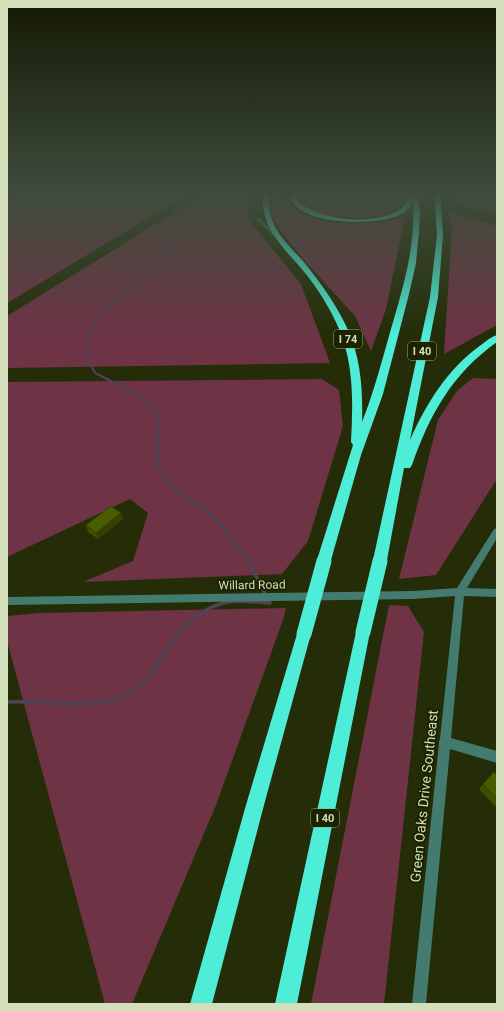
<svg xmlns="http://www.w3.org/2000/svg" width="504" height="1011" font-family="Roboto,sans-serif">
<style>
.green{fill:#6e3446}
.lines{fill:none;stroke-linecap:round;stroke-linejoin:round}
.stream-far2{stroke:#4f4455;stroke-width:2}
.stream-far1{stroke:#4f4455;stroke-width:3}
.stream{stroke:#4f4455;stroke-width:3.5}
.lane{fill:#447b71;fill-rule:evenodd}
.street{fill:#447b71;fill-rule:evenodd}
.highway{fill:#4eedd7;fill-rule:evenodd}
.highway-bridge-far1{stroke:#4eedd7;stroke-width:12}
.highway-bridge{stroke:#4eedd7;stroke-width:15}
.wall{fill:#3f4f00}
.shaded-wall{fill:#334000}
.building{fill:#495c00;stroke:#334000}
.labels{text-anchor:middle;stroke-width:4;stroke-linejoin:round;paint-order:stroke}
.shield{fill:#1b2300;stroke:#9ca782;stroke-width:1}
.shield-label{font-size:11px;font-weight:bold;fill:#d3dfba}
.street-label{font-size:12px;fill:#d3dfba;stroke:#1b2300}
.near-street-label{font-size:14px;fill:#d3dfba;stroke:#1b2300}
</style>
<rect width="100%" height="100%" fill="#242d07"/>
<path class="green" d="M12 193H190L7 303V202L16 198Z
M206 193H254L248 199V219L301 284 330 363 7 368V316Z
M272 193H281C287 201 294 210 304 215 331 227 377 225 405 216L386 309 371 351 355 316 303 259 276 225 271 212Z
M296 193H407C405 224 344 219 324 214 314 212 305 207 297 200Z
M452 193H497V213L456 205Z
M447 212 497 226V325L444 354 452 228Z
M473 378 497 379V479L436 575 399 579 438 420 457 391Z
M322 379 339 390 343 426 308 541 282 574 83 582 133 561 148 513 130 499 7 557V382Z
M389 605 408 606 424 632 384 1004H311Z
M286 608 283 620 216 805 132 1004H105L7 641V616L40 613Z"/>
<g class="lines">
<path class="stream-far2" d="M154 408 139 395 95 373 89 361 88 347 90 333 94 321 104 309 141 284 152 266 188 221 199 193"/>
<path class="stream-far1" d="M153 407 158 415 159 420C160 431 157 441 157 451 156 480 177 490 196 505H199L222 526 232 541 243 552 248 562"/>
<path class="stream" d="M248 561 270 603
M7 702C47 700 93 712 130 693 144 685 154 671 162 657 178 633 198 607 228 602 241 600 256 602 270 603"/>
<path class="lane" d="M257 218H259L279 237V239H277L257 220Z"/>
<path class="street" d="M497 528V538L467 588 497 589V597L464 596 451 738 497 751V763L450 749 426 1004H412L439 744V742L440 739 455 596 413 599 7 605V597L413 591 457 588 494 529Z"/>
<path class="highway" d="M264 193H270C268 202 269 211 272 220 278 236 292 249 303 261 320 282 337 305 348 330 361 359 363 391 362 422 374 392 382 360 391 329 403 288 416 245 413 202 410 206 408 209 405 212 384 228 290 227 290 193H296C296 203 304 206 312 210 336 221 375 224 399 210 405 206 408 199 412 193H418L420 214 419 232 416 263 409 294 383 394 361 455 331 560 329 564 324 565 319 564 317 560 353 445 351 442C353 404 354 367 340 331 332 312 321 294 309 278 290 253 257 228 264 193Z
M434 193H440L443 235 438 297 410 440C426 404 448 368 481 345 486 341 491 337 497 335V342C452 374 430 414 412 465L410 468H404L387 560 385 564 380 565 375 564 373 560 430 297 437 235Z
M363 626 368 627 370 632 297 1004H275L356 632 358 627Z
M304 628 309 629 311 634 264 805 212 1004H190L246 805 297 634 299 629Z"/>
<path class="highway-bridge-far1" d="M324 562V560
M380 562V560"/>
<path class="highway-bridge" d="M363 632 380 561
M304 634 324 561"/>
</g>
<path class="wall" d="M123 519 98 539 88 532 86 525Z
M494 772 497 775V808L479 789Z"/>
<path class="shaded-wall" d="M121 513 123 519 98 539 96 533Z"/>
<path class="building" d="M111 506 121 513 96 533 86 525Z
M494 772 497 775V799L483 784Z"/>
<linearGradient id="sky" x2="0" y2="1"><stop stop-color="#141904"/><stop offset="0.58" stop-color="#3f4c3c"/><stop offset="1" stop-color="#3f4c3c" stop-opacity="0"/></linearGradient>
<rect width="504" height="335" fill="url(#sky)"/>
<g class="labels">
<g class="shield">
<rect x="334" y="330" width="28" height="18" rx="3"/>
<rect x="408" y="342" width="28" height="18" rx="3"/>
<rect x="311" y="809" width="28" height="18" rx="3"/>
</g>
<g class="shield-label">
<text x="348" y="343">I 74</text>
<text x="422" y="355">I 40</text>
<text x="325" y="822">I 40</text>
</g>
<g class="street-label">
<text transform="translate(252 585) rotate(-1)" y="4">Willard Road</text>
</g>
<g class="near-street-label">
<text transform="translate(424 796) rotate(-84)" y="5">Green Oaks Drive Southeast</text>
</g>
</g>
<rect width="504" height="1011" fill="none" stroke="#d3dfba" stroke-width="16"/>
</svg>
